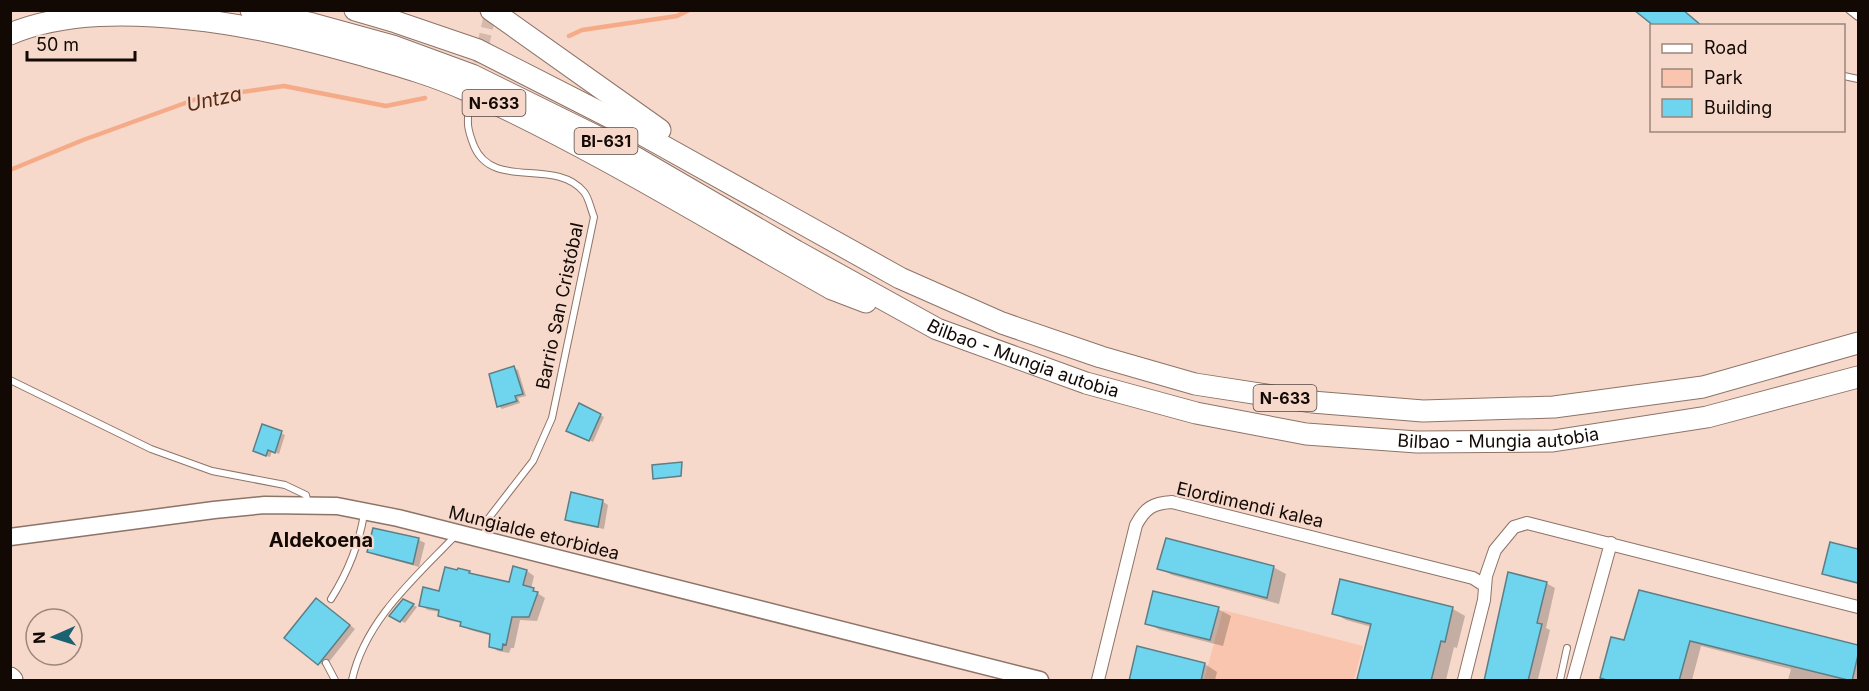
<svg xmlns="http://www.w3.org/2000/svg" width="1869" height="691" font-family="Inter,sans-serif">
<style>
.green{fill:#f9c5ae}
.shadow{fill:#0003}
.lines{fill:none;stroke-linecap:round;stroke-linejoin:round}
.stream{stroke:#f6ab88;stroke-width:4.5}
.building{fill:#6fd5ee;stroke:#5e7e86;stroke-width:1.5}
.street-tunnel{stroke:#d4baad;stroke-width:12;stroke-dasharray:12 6;stroke-linecap:butt}
.lane-casing{stroke:#8e7367;stroke-width:8}
.street-casing{stroke:#8e7367;stroke-width:14}
.secondary-casing{stroke:#8e7367;stroke-width:19}
.highway-casing{stroke:#8e7367;stroke-width:23}
.lane{stroke:#fff;stroke-width:6}
.street{stroke:#fff;stroke-width:12}
.secondary{stroke:#fff;stroke-width:16}
.highway{stroke:#fff;stroke-width:21}
.labels{text-anchor:middle;stroke-width:4.5;stroke-linejoin:round;paint-order:stroke}
.shield{fill:#f6d9cb;stroke:#564740;stroke-width:1.5}
.shield-label{font-size:16px;font-weight:bold;fill:#120905}
.street-label{font-size:18px;fill:#120905;stroke:#f6d9cb}
.water-label{font-size:20px;font-style:italic;fill:#5a2a12;stroke:#f6d9cb}
.neighbourhood-label{font-size:20px;font-weight:bold;fill:#120905;stroke:#f6d9cb}
</style>
<rect width="100%" height="100%" fill="#f6d9cb"/>
<path class="green" d="M1223 610 1363 646 1354 680H1204Z"/>
<path class="shadow" d="M514 368 518 370 526 396 518 398 520 403 502 409 499 406Z
M580 405 604 417 593 442 572 432Z
M263 426 285 435 279 454 272 451 270 457 258 453Z
M602 501 608 505 604 529 572 523 566 520Z
M374 529 419 540 425 543 419 567 375 555 368 551Z
M1831 544 1858 551V584L1830 577 1824 573Z
M1273 567 1286 574 1279 604 1172 575 1159 568Z
M459 570 510 584 527 571 534 576 531 589 545 598 537 621 520 620 514 648H511L509 653 498 651 490 646 492 636 470 630 462 626V623L447 620 440 615V612L428 610 420 605 440 593Z
M1342 581 1453 609 1465 616 1457 648 1454 647 1446 680H1363L1372 627 1346 620 1334 613Z
M1546 583 1555 588 1546 628 1550 630 1538 679 1543 680H1486Z
M1640 592 1858 647V680H1788L1791 669 1701 646 1692 680H1605L1625 642Z
M403 600 417 607 405 623 391 615Z
M322 603 355 629 325 667 286 637Z
M1218 609 1231 616 1223 646 1160 630 1147 623Z
M1205 664 1217 672 1215 680H1131Z"/>
<g class="lines">
<path class="stream" d="M569 36 582 30 677 16 689 10
M10 170 83 140 199 98 284 86 386 106 425 98"/>
</g>
<path class="building" d="M1634 10H1683L1702 26H1654Z
M514 366 523 394 515 396 517 401 497 407 489 374Z
M579 403 601 414 589 441 566 431Z
M262 424 282 431 275 453 268 450 266 456 253 451Z
M682 462 681 476 653 479 652 465Z
M571 492 603 500 598 527 565 520Z
M373 528 419 538 413 564 367 552Z
M1166 538 1274 566 1267 598 1157 569Z
M1830 542 1858 549V583L1822 574Z
M513 566 527 570 523 585 534 588 533 591 538 592 529 617H512L506 645 503 644 502 650 489 647 490 634 460 626 461 622 438 616 439 610 419 606 423 587 439 591 445 567 457 570 458 568 470 571 469 573 509 582Z
M1508 572 1547 582 1537 623 1542 624 1528 681H1484Z
M1340 579 1453 607 1445 642 1441 641 1431 681H1364L1357 679 1371 624 1332 614Z
M1639 590 1858 645V655L1852 681 1690 641 1679 681H1610L1600 678 1611 637 1624 640Z
M1153 591 1219 607 1210 640 1145 624Z
M316 598 350 625 318 665 284 638Z
M403 599 414 604 400 622 389 616Z
M1137 646 1205 663 1201 681H1129Z"/>
<g class="lines">
<path class="street-tunnel" d="M475 81 491 10"/>
<defs>
<path id="lane" d="M1849 10 1858 17
M1844 76 1858 79
M469 105C467 124 467 128 474 146 493 191 555 157 584 192 589 198 591 210 594 217L552 418 533 461 488 519 484 537
M10 380 151 449 212 471 285 485 306 495 308 504
M331 599C348 572 359 545 364 514
M326 663 335 680
M352 680C365 620 416 577 457 534
M1560 680 1567 648"/>
<path id="street" d="M1098 680 1136 525C1145 508 1153 503 1172 502L1473 578 1484 585
M1464 680 1484 600 1486 576 1495 550 1514 527 1527 523 1858 607
M1573 680 1611 543"/>
<path id="secondary" d="M10 537 214 510 265 505 337 506 398 518 1040 680"/>
<g id="highway">
<path id="s1" d="M251 10 313 24 393 46 472 75 614 145 796 251 937 329 1086 383 1196 413 1306 434 1417 442 1553 441 1707 417 1858 377"/>
<path d="M355 10 396 22 478 50 629 127 900 278 1002 323 1101 357 1195 384 1312 402 1423 411 1554 407 1703 387 1858 343"/>
<path d="M491 10 660 130"/>
<path d="M10 34C65 11 132 13 190 19 249 25 305 39 362 55 397 65 433 75 466 90 592 147 711 221 832 289L866 302"/>
<path d="M10 678 12 680"/>
</g>
</defs>
<use href="#lane" class="lane-casing"/>
<use href="#street" class="street-casing"/>
<use href="#secondary" class="secondary-casing"/>
<use href="#highway" class="highway-casing"/>
<use href="#lane" class="lane"/>
<use href="#street" class="street"/>
<use href="#secondary" class="secondary"/>
<use href="#highway" class="highway"/>
</g>
<g class="labels">
<g class="shield">
<rect x="462.5" y="90" width="63" height="26" rx="4.5"/>
<rect x="574.5" y="128" width="63" height="26" rx="4.5"/>
<rect x="1253.5" y="385" width="63" height="26" rx="4.5"/>
</g>
<g class="shield-label">
<text x="494" y="109">N-633</text>
<text x="606" y="147">BI-631</text>
<text x="1285" y="404">N-633</text>
</g>
<g class="street-label">
<text transform="translate(560 306) rotate(-78)" y="6">Barrio San Cristóbal</text>
<text dy="6" stroke="none"><textPath href="#s1" startOffset="852">Bilbao - Mungia autobia</textPath></text>
<text dy="6" stroke="none"><textPath href="#s1" startOffset="1338">Bilbao - Mungia autobia</textPath></text>
<text transform="translate(1250 505) rotate(13)" y="6">Elordimendi kalea</text>
<text transform="translate(534 533) rotate(14)" y="6">Mungialde etorbidea</text>
</g>
<g class="water-label">
<text transform="translate(214 99) rotate(-12)" y="7">Untza</text>
</g>
<g class="neighbourhood-label">
<text x="321" y="547">Aldekoena</text>
</g>
</g>
<rect width="1869" height="691" fill="none" stroke="#120905" stroke-width="24"/>
<rect x="1650" y="24" width="195" height="108" fill="#f6d9cb" stroke="#9b867c" stroke-width="1.5"/>
<rect x="1662" y="44" width="30" height="9" fill="#ffffff" stroke="#9b867c" stroke-width="1.5"/>
<text x="1704" y="54" font-size="18" fill="#120905">Road</text>
<rect x="1662" y="69" width="30" height="18" fill="#f9c5ae" stroke="#9b867c" stroke-width="1.5"/>
<text x="1704" y="84" font-size="18" fill="#120905">Park</text>
<rect x="1662" y="99" width="30" height="18" fill="#6fd5ee" stroke="#9b867c" stroke-width="1.5"/>
<text x="1704" y="114" font-size="18" fill="#120905">Building</text>
<g transform="translate(54 637) rotate(267)"><circle r="28" fill="#f6d9cb" stroke="#9b867c" stroke-width="1.5"/>
<path d="M0-4.5L10 22L0 15L-10 22Z" fill="#1a6171"/>
<text y="-9" font-size="16" font-weight="bold" text-anchor="middle" fill="#120905">N</text>
</g>
<path d="M27 51v9h108v-9" fill="none" stroke="#120905" stroke-width="3"/>
<text x="36" y="51" font-size="18" fill="#120905" stroke="#f6d9cb" stroke-width="4.5" paint-order="stroke">50 m</text>
</svg>
